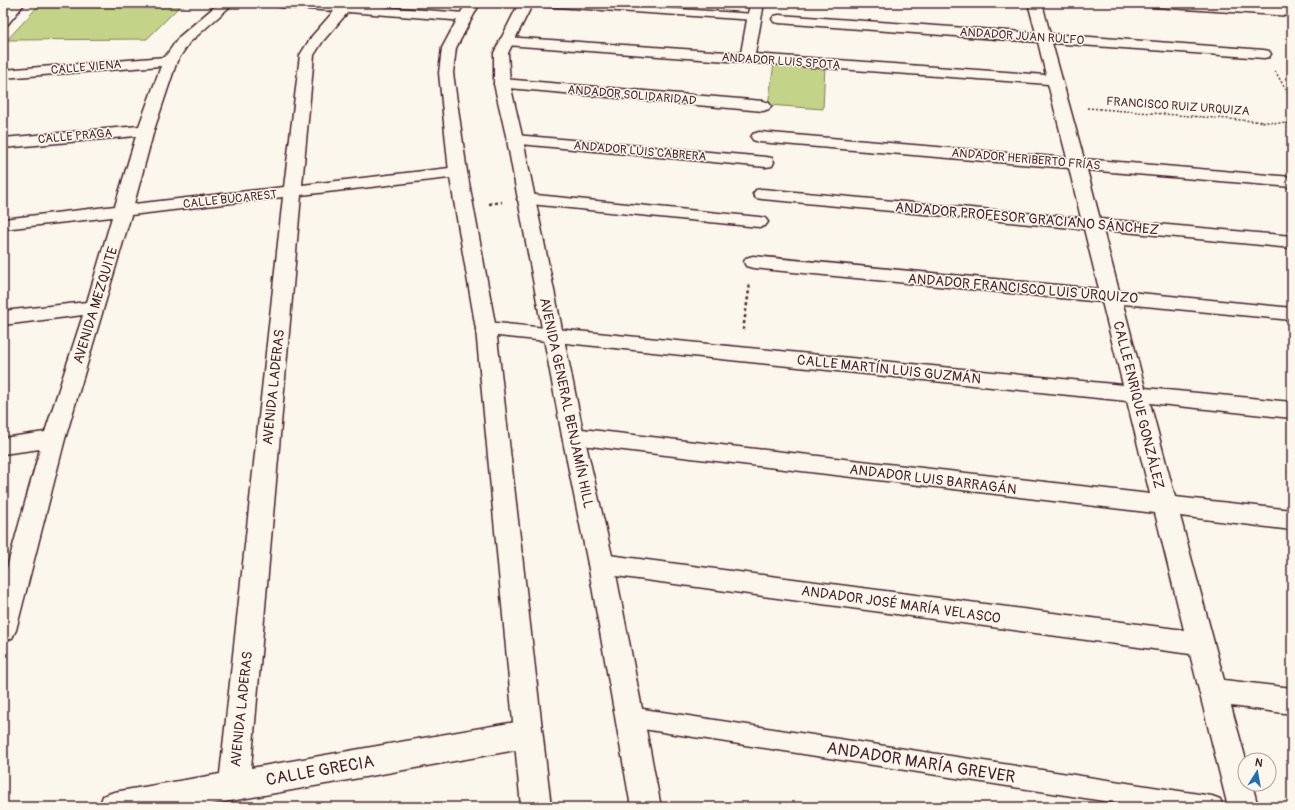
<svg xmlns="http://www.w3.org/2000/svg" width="1295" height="810" font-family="Pangolin,sans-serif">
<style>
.green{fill:#c3d387;stroke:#867959}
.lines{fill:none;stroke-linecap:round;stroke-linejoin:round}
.service-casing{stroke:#4a1f2b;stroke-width:3}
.minor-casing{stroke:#4a1f2b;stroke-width:3}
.tertiary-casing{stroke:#4a1f2b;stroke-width:3}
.primary-casing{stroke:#4a1f2b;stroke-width:3}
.path-far1{stroke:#4a1f2b;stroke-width:1.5;stroke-dasharray:2 2;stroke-linecap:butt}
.path{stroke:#4a1f2b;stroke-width:2.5;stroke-dasharray:3 3;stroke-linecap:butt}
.service{fill:#fbf7ec;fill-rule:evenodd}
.minor{fill:#fbf7ec;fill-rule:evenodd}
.tertiary{fill:#fbf7ec;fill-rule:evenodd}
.primary{fill:#fbf7ec;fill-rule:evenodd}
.labels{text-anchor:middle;stroke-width:3;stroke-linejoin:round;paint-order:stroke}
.far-street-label{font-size:12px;fill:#4a1f2b;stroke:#fbf7ec}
.street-label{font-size:14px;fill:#4a1f2b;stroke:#fbf7ec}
.near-street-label{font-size:17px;fill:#4a1f2b;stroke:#fbf7ec}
</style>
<rect width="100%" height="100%" fill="#fbf7ec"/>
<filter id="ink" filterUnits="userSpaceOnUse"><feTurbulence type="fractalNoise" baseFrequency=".025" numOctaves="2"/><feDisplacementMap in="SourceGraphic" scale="8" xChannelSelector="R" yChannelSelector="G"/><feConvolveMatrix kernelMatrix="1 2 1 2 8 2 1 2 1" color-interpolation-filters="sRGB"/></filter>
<g filter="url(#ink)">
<path class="green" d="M41 3H183L147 39 7 40Z
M774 63 825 66 823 109 768 105Z"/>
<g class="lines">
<defs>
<path id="service" d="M536 3H586L755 14 760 17 755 20 541 6Z
M630 707 1212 796 1220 799 1223 807H1142L630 727 623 724 620 717 623 710Z"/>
<path id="minor" d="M11 3H25L8 24 3 25V12Z
M219 3H234L189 43 177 61 154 130 134 204 284 187 300 55 312 36 334 11 282 7 277 6 275 3H356L355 5 465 13 470 14 472 17 470 20 465 21 348 12 323 41 314 55 302 185 458 167 464 168 467 172 464 176 458 177 301 195 251 768 527 720 537 724 542 734 537 744 527 748 197 807H99L103 796 114 792 220 774 283 197 131 215 65 439 16 630 12 638 3 642V582L40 449 3 454V438L45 432 83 315 3 325V311L87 302 112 217 3 229V219L115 206 136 136 3 148V138L139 126 161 66 3 78V70L165 57 179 37Z
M750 3H764L755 54 1046 75 1038 42 779 23 774 22 772 19 774 16 779 15 1036 33 1028 3H1042L1050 34 1264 50 1269 51 1271 54 1269 57 1264 58 1052 43 1084 159 1292 177V187L1087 170 1100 219 1292 236V248L1103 230 1119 291 1292 308V320L1123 304 1145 388 1292 402V418L1150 403 1175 497 1292 510V530L1180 516 1224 680 1292 688V714L1231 706 1246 760 1245 784H1252L1258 807H1228L1190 654 601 574 592 571 588 564 592 557 601 554 1184 630 1155 513 573 444 565 442 562 436 565 430 573 428 1150 494 1127 401 479 334 476 329 479 324 486 322 1123 385 1102 302 753 268 746 266 744 262 746 258 753 256 1099 289 1084 229 762 199 756 198 753 194 756 190 762 189 1081 218 1069 168 759 142 753 140 751 137 753 134 759 132 1067 158 1048 84 506 45 501 44 499 41 501 38 506 37 741 53Z
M1147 3H1216L1292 8V16L1154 7 1149 6Z
M502 79 763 101 769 103 771 106 769 109 763 111 497 87 494 84 497 81Z
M515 135 766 157 772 158 774 162 772 166 766 167 509 143 507 140 509 137Z
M526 194 759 217 765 218 768 222 765 226 759 227 520 203 517 199 520 195Z"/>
<path id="tertiary" d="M1279 3H1292V11L1287 10Z"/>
<path id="primary" d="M466 3H480L456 48 453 73 467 172 496 329 551 807H521L476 329 449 172 439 73 442 48Z
M519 3H533L508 53 510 84 523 140 584 436 614 564 661 807H631L588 564 562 436 507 140 494 84V53Z"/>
</defs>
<use href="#service" class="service-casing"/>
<use href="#minor" class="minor-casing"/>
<use href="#tertiary" class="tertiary-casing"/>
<use href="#primary" class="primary-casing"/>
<path class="path-far1" d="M1275 71 1292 100
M1087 108 1292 124"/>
<path class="path" d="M489 204 502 202
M743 330 750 284"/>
<use href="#service" class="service"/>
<use href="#minor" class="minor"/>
<use href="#tertiary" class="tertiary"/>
<use href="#primary" class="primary"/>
</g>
</g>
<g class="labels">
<g class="far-street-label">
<text transform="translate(1022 36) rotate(4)" y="4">ANDADOR JUAN RULFO</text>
<text transform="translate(781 61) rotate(4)" y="4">ANDADOR LUIS SPOTA</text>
<text transform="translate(86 67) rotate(-5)" y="4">CALLE VIENA</text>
<text transform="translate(632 95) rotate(5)" y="4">ANDADOR SOLIDARIDAD</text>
<text transform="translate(1178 106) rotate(4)" y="4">FRANCISCO RUIZ URQUIZA</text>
<text transform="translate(75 136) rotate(-5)" y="4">CALLE PRAGA</text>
<text transform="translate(640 151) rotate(5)" y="4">ANDADOR LUIS CABRERA</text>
<text transform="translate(1026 159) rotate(5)" y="4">ANDADOR HERIBERTO FRÍAS</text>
<text transform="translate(230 199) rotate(-6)" y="4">CALLE BUCAREST</text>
</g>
<g class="street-label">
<text transform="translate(1027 218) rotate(5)" y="5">ANDADOR PROFESOR GRACIANO SÁNCHEZ</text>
<text transform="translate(1023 288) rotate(5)" y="5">ANDADOR FRANCISCO LUIS URQUIZO</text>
<text transform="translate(95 305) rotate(-73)" y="5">AVENIDA MEZQUITE</text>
<text transform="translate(889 369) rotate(6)" y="5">CALLE MARTÍN LUIS GUZMÁN</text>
<text transform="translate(273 387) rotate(-84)" y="5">AVENIDA LADERAS</text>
<text transform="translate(567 403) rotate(78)" y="5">AVENIDA GENERAL BENJAMÍN HILL</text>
<text transform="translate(1139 405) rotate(76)" y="5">CALLE ENRIQUE GONZÁLEZ</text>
<text transform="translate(933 479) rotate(7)" y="5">ANDADOR LUIS BARRAGÁN</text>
<text transform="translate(901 604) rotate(8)" y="5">ANDADOR JOSÉ MARÍA VELASCO</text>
<text transform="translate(241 709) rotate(-84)" y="5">AVENIDA LADERAS</text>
</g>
<g class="near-street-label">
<text transform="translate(921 762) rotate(9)" y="6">ANDADOR MARÍA GREVER</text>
<text transform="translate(320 770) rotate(-10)" y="6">CALLE GRECIA</text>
</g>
</g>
<rect width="1295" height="810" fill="none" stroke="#fbf7ec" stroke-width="16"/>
<rect x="8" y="8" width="1279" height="794" fill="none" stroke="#4a1f2b" stroke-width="1.5" filter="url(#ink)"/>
<g transform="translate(1257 772) rotate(11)"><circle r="19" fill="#fbf7ec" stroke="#b4a19f"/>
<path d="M0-3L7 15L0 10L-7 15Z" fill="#1f6fb2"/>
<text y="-6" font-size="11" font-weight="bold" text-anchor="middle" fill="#4a1f2b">N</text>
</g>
</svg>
